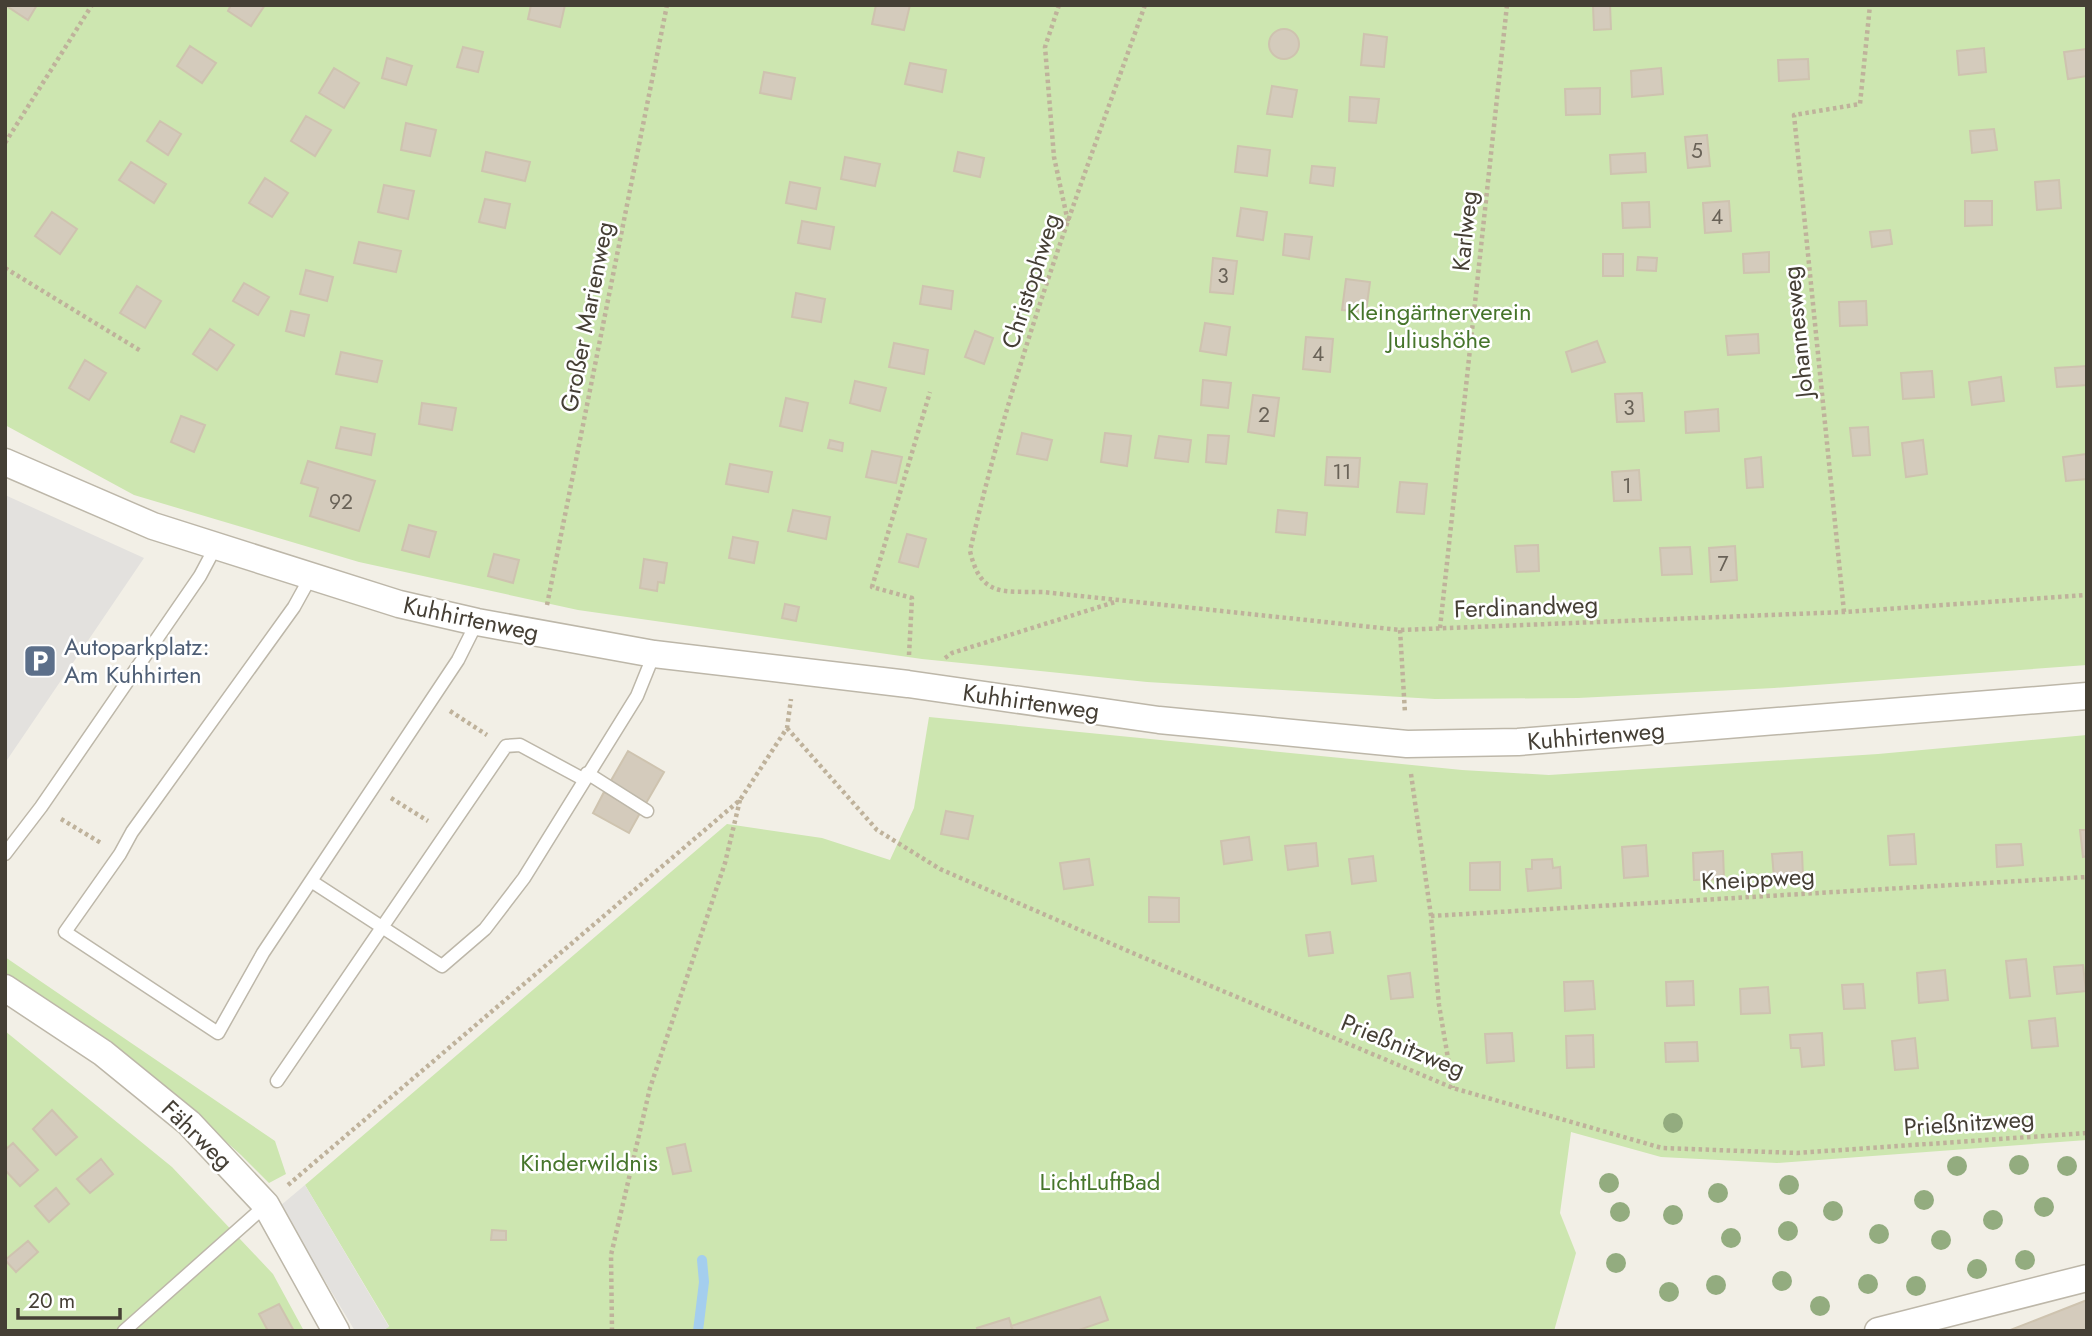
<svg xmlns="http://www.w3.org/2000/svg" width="2092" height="1336" font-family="Jost,sans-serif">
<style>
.green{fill:#cde6b0}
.parking{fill:#e3e1de}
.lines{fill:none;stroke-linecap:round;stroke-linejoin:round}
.stream{stroke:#a4ceee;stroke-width:10}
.building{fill:#d4cbbc;stroke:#cec3af;stroke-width:2}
.lane-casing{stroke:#bdb7a9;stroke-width:15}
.street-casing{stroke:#bdb7a9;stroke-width:29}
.path{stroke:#bfb29b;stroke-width:4.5;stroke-dasharray:3.5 3.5;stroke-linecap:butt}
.lane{stroke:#fff;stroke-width:12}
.street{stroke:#fff;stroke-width:26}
.tree{fill:#93ac7f}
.labels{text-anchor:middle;stroke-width:5;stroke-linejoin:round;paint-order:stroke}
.number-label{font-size:21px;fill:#696257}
.street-label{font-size:24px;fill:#453f35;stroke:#fff}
.park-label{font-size:24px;fill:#46752b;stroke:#fff}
.service-label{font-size:24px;fill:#4e5e75;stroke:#fff;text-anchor:start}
</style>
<rect width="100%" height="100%" fill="#f2efe6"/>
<path class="green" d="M5 5H2087V665L1774 688 1578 698 1435 699 1147 682 922 659 578 610 359 562 134 495 5 425Z
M929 717 1462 770 1549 775 1878 754 2087 735V1140L1777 1163 1661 1157 1571 1132 1560 1213 1576 1253 1554 1331H382L389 1326 305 1185 727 824 822 838 890 860 914 808Z
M5 957 275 1141 286 1174 269 1183 241 1155 149 1073 5 973Z
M5 1031 172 1167 273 1274 304 1331H5Z"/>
<path class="parking" d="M5 495 144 558 5 763Z
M305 1185 389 1327 382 1331H355L280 1206Z"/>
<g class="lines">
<path class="stream" d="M698 1331 704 1282 702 1260"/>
</g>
<path class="building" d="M5 5H37L28 20Z
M231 5H265L251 26 228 11Z
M531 5H565L560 27 528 19Z
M876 5H910L904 30 872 24Z
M1610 5 1611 29 1594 30 1593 6Z
M1269 44a15 15 0 1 1 30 0a15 15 0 1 1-30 0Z
M1364 34 1387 37 1384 67 1361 65Z
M190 46 216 63 202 83 177 66Z
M463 47 483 52 478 72 457 67Z
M1984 48 1986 72 1959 75 1957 51Z
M2087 49V76L2068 79 2064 52Z
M387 58 412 66 406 85 382 78Z
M1808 59 1809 79 1779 81 1778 60Z
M910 63 946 70 942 92 905 84Z
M334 68 359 83 344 108 319 93Z
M1661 68 1663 94 1632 97 1631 71Z
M764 72 795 78 791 99 760 93Z
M1272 86 1297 90 1292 117 1267 114Z
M1600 88V114L1566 115 1565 89Z
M1350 97 1379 99 1376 123 1349 121Z
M306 116 331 130 315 156 291 141Z
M160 121 181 134 168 155 147 141Z
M406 123 436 130 430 156 401 150Z
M1994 129 1997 150 1972 153 1970 131Z
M1707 135 1710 166 1688 168 1685 137Z
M1238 146 1270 150 1267 176 1235 172Z
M486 152 530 162 525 181 482 171Z
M958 152 984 158 980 177 954 171Z
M1645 153 1646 172 1611 174 1610 155Z
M845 157 880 164 875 186 841 179Z
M131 162 166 184 154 203 119 180Z
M1312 166 1335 168 1333 186 1310 183Z
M265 178 288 193 272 217 249 203Z
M2059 180 2061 208 2037 210 2035 182Z
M790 182 820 188 816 209 786 203Z
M384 185 414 191 408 219 378 212Z
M485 199 510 204 505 228 479 222Z
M1729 201 1731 231 1705 233 1703 203Z
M1965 201H1992V225L1965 226Z
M1649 202 1650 227 1623 228 1622 203Z
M1241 208 1267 212 1263 240 1237 236Z
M52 212 77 229 60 254 35 236Z
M802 221 834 227 830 249 798 243Z
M1890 230 1892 244 1872 247 1870 232Z
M1285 234 1312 237 1309 259 1283 255Z
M359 242 401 251 396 272 354 263Z
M1769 252V272L1744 273 1743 254Z
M1603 254H1623V276H1603Z
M1638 257 1657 258 1656 271 1637 270Z
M1213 258 1237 261 1233 294 1210 292Z
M306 270 333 277 327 301 300 294Z
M1346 279 1370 282 1366 312 1342 310Z
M244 283 269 297 258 315 233 301Z
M137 286 161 301 145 328 120 313Z
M923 286 953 291 951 309 920 304Z
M796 293 825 299 821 322 792 317Z
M1866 301 1867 325 1840 326 1839 302Z
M291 311 309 315 304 336 286 331Z
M1205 323 1230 327 1226 355 1200 351Z
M210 329 234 345 217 370 193 354Z
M975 331 993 338 984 364 965 357Z
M1758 334 1759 353 1728 355 1726 336Z
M1306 337 1333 339 1330 372 1303 369Z
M1597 341 1605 362 1572 372 1566 352Z
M894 343 928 350 924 374 889 367Z
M341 352 382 361 377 382 336 374Z
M85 360 106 373 89 400 69 388Z
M2087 366V385L2057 387 2055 368Z
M1932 371 1934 397 1903 399 1901 373Z
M2001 377 2004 401 1972 405 1969 382Z
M1203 380 1231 383 1228 408 1201 405Z
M855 381 886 388 880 411 850 403Z
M1642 393 1644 421 1617 422 1615 394Z
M1253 395 1279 398 1274 436 1248 432Z
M786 398 808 403 802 431 780 426Z
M422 403 456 408 452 430 419 424Z
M1718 409 1719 431 1686 433 1685 412Z
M181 416 205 425 194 452 171 442Z
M341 427 375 434 371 455 336 448Z
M1868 427 1870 455 1853 456 1850 428Z
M1022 433 1052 440 1047 460 1017 454Z
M1105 433 1131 436 1127 466 1101 462Z
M1208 435 1229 436 1226 464 1206 462Z
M1159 436 1191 440 1188 462 1155 458Z
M830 440 843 443 842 451 828 448Z
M1923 440 1927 474 1906 477 1902 443Z
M872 451 902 457 896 483 866 477Z
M2087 454V479L2066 481 2063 457Z
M1327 457 1360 458 1358 487 1325 485Z
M1761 457 1763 487 1747 488 1745 459Z
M308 461 375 481 359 531 310 516 318 488 301 483Z
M730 464 772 472 768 492 726 484Z
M1639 470 1641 500 1614 501 1612 472Z
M1400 482 1427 484 1424 514 1397 512Z
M793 510 830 517 826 539 788 531Z
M1278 510 1307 513 1305 535 1276 532Z
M409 525 436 532 429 557 402 550Z
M907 534 926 539 918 567 899 562Z
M733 537 758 542 754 563 729 558Z
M1538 545 1539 571 1517 572 1515 546Z
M1735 546 1737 580 1711 582 1709 548Z
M1690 547 1692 574 1662 575 1660 548Z
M494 554 519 560 513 583 488 576Z
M644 559 667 563 664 583 658 582 657 591 640 588Z
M785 604 799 607 796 621 782 618Z
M628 751 664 772 645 805 609 784Z
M604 792 640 813 629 833 593 813Z
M946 811 973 816 968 839 941 834Z
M2080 830H2087V856L2083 857Z
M1914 834 1916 864 1890 865 1888 836Z
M1249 837 1252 860 1224 864 1221 841Z
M1316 843 1318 866 1288 870 1285 846Z
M2021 844 2023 865 1997 867 1996 845Z
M1646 845 1648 876 1624 878 1622 847Z
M1723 851 1724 879 1694 880 1693 853Z
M1802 852 1803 876 1774 878 1772 854Z
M1373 856 1376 881 1352 884 1349 859Z
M1089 859 1093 885 1064 889 1060 863Z
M1552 859 1553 868 1560 867 1561 888 1528 891 1526 869H1532V860Z
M1500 862V890H1470V863Z
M1149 897 1179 898V922H1149Z
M1330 932 1333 953 1309 956 1306 935Z
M2026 959 2030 996 2010 998 2006 961Z
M2083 965 2086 991 2057 994 2054 967Z
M1945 970 1948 1000 1919 1003 1917 973Z
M1410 973 1413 997 1391 999 1388 976Z
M1593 981 1595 1009 1565 1011 1564 982Z
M1693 981 1694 1005 1667 1006 1666 982Z
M1863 984 1865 1008 1844 1009 1842 985Z
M1768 987 1770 1013 1741 1014 1740 989Z
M2055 1018 2058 1046 2032 1048 2029 1021Z
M1512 1033 1514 1061 1487 1063 1485 1034Z
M1822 1033 1824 1065 1802 1067 1800 1048H1791L1790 1035Z
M1593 1035 1594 1067 1567 1068 1566 1036Z
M1915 1038 1918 1068 1895 1070 1892 1041Z
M1697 1042 1698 1061 1666 1062 1665 1043Z
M52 1110 77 1137 56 1155 33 1129Z
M13 1143 38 1170 20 1186 5 1170V1150Z
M685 1144 691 1171 673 1174 667 1148Z
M101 1159 113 1174 90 1193 77 1179Z
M56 1188 69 1204 49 1222 35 1206Z
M492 1230 506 1231V1240H491Z
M28 1241 38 1252 16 1272 5 1260Z
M1100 1297 1108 1320 1076 1331H1013L1011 1326Z
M2087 1300V1331H2008Z
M279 1304 294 1331H268L259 1314Z
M1009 1318 1013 1331H978L977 1328Z"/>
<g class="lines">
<defs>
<path id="lane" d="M310 578 294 607 132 832 120 854 65 932 218 1033 263 953 458 660 477 622
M587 773 647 811
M5 854 41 807 200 576 216 546
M311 881 442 966 485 929 524 878 637 696 654 654
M277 1081 506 746 520 745 583 779
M124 1331 266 1205"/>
<path id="street" d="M5 462 153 526 399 604 477 622 654 654 908 684 1159 720 1407 744 1518 742 2087 696
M5 988 103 1053 189 1123 266 1205 336 1331
M1878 1331 2087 1278"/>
</defs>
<use href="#lane" class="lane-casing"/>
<use href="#street" class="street-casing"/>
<path class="path" d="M1059 5 1045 47 1054 157 1068 222
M1145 5C1081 185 1012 365 970 551 981 598 1003 591 1043 592L1400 630 1844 612 2087 595
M5 143 92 5
M5 268 141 351
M547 605 667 5
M1844 612 1794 115 1860 104 1870 5
M1440 628 1507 5
M1400 630 1405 713
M909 655 912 598 872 587 930 392
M945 658 952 653 1115 602
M450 711 487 735
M787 728 877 830 940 869 1135 954 1453 1088 1662 1148 1797 1153 2087 1133
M1411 774 1431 916 1439 1005 1453 1088
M391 798 428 821
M61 819 101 843
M1431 916 2087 877
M288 1185 740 800 787 728 791 699
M612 1331 611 1255 650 1088 725 863 740 800"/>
<use href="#lane" class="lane"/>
<use href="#street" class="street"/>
</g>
<g class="tree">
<circle cx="1673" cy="1123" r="10"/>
<circle cx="2019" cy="1165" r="10"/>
<circle cx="1957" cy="1166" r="10"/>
<circle cx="2067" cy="1166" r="10"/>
<circle cx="1609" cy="1183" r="10"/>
<circle cx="1789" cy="1185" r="10"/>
<circle cx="1718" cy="1193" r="10"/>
<circle cx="1924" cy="1200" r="10"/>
<circle cx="2044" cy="1207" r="10"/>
<circle cx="1833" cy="1211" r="10"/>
<circle cx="1620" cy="1212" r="10"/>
<circle cx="1673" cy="1215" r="10"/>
<circle cx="1993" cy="1220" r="10"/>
<circle cx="1788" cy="1231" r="10"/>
<circle cx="1879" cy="1234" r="10"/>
<circle cx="1731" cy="1238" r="10"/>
<circle cx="1941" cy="1240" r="10"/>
<circle cx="2025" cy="1260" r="10"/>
<circle cx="1616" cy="1263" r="10"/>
<circle cx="1977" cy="1269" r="10"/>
<circle cx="1782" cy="1281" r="10"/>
<circle cx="1868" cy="1284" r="10"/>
<circle cx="1716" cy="1285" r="10"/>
<circle cx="1916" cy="1286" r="10"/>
<circle cx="1669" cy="1292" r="10"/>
<circle cx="1820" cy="1306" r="10"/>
</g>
<defs>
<symbol id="parking-square" viewBox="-11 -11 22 22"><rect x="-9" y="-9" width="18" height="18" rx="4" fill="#5c6f8a" stroke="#fff"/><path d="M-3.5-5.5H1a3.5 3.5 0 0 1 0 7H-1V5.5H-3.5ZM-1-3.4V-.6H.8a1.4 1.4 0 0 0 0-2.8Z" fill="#fff"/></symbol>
</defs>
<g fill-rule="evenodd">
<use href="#parking-square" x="21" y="642" width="38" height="38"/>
</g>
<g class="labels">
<g class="number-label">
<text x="1697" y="158">5</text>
<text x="1717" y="224">4</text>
<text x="1223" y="283">3</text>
<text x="1318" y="361">4</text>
<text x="1629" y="415">3</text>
<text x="1264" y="422">2</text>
<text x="1342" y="479">11</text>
<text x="1627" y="493">1</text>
<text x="341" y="509">92</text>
<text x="1723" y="571">7</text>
</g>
<g class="street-label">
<text transform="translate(1465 231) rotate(-84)" y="8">Karlweg</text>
<text transform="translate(1031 281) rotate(-72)" y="8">Christophweg</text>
<text transform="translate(587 317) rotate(-79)" y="8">Großer Marienweg</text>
<text transform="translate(1798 332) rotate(-96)" y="8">Johannesweg</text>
<text transform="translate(1526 607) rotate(-2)" y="8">Ferdinandweg</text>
<text transform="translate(471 619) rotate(12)" y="8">Kuhhirtenweg</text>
<text transform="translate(1031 702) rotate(8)" y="8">Kuhhirtenweg</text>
<text transform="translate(1596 736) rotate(-5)" y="8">Kuhhirtenweg</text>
<text transform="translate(1758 879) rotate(-3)" y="8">Kneippweg</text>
<text transform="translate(1403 1046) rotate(22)" y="8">Prießnitzweg</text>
<text transform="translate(1969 1123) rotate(-4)" y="8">Prießnitzweg</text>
<text transform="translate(197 1135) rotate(44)" y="8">Fährweg</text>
</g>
<g class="park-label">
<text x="1439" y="320">Kleingärtnerverein<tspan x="1439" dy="28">Juliushöhe</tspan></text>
<text x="589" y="1171">Kinderwildnis</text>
<text x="1100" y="1190">LichtLuftBad</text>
</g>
<g class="service-label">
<text x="64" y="655">Autoparkplatz:<tspan x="64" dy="28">Am Kuhhirten</tspan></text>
</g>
</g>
<rect width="2092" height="1336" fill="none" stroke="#453f35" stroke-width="14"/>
<path d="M18 1308v10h102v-10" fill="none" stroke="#453f35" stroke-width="3.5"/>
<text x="28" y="1308" font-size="21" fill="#453f35" stroke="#ffffff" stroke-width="5" paint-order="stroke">20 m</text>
</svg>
